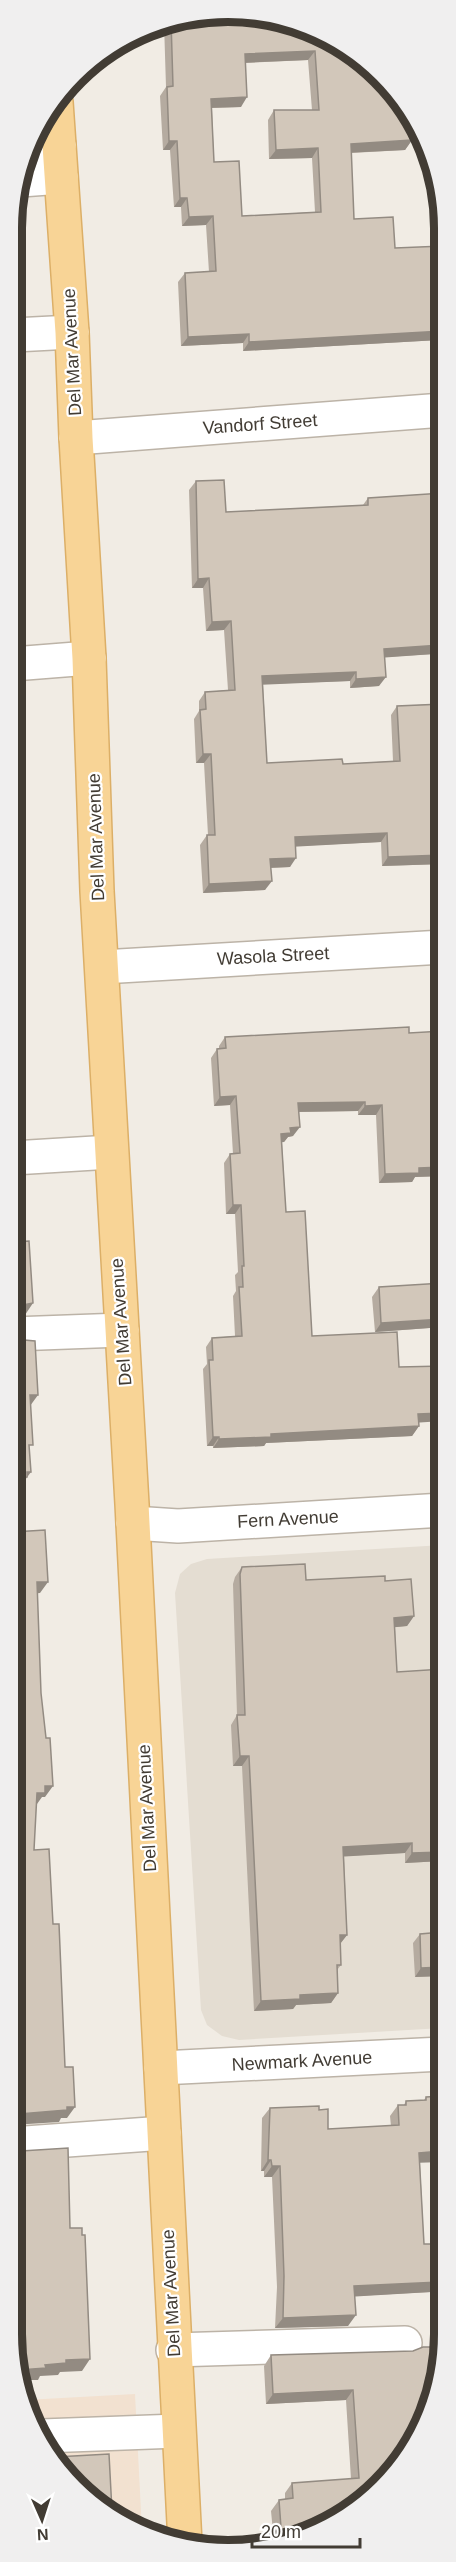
<svg xmlns="http://www.w3.org/2000/svg" width="456" height="2562" font-family="Arial,sans-serif">
<style>
.residential{fill:#e4ddd2}
.commercial{fill:#f2e1d0}
.lines{fill:none;stroke-linecap:round;stroke-linejoin:round}
.minor-casing{stroke:#bcb3a7;stroke-width:36}
.major-casing{stroke:#dcaf67;stroke-width:36}
.minor{stroke:#fff;stroke-width:33}
.major{stroke:#f8d496;stroke-width:33}
.wall{fill:#b5aba0;fill-rule:evenodd}
.shaded-wall{fill:#938b82}
.building{fill:#d2c7ba;stroke:#938b82;stroke-width:1.5;fill-rule:evenodd}
.labels{text-anchor:middle;stroke-width:4.5;stroke-linejoin:round;paint-order:stroke}
.street-label{font-size:18px;fill:#423c34;stroke:#fff}
.rim{fill:none;stroke:#423c34;stroke-width:8}
</style>
<rect width="100%" height="100%" fill="#f1ece4"/>
<path class="residential" d="M443 1545 442 2028 239 2040 222 2036 207 2025 201 2010 175 1593 180 1574 191 1564 207 1559Z"/>
<path class="commercial" d="M135 2394 142 2531 75 2486 28 2416 25 2400Z"/>
<g class="lines">
<defs>
<path id="minor" d="M32 146 59 145
M21 180 61 177
M14 335 72 332
M76 438 443 410
M13 664 89 658
M102 967 443 947
M13 1158 111 1152
M13 1334 122 1330
M133 1523 178 1526 443 1510
M161 2068 442 2054
M12 2144 164 2133
M173 2350 405 2343
M42 2436 178 2431"/>
<path id="major" d="M56 102 72 332 76 438 89 658 97 891 132 1504 185 2543"/>
</defs>
<use href="#minor" class="minor-casing"/>
<use href="#major" class="major-casing"/>
<use href="#minor" class="minor"/>
<use href="#major" class="major"/>
</g>
<path class="wall" d="M172 19 323 34 412 140 405 150 351 153 354 219 395 248 442 246 441 213 443 210 444 214 443 334 439 340 243 351V343L181 346 178 282 185 273 209 272 206 225 182 226 181 207H174L170 150H163L160 96 166 87 164 23ZM308 60 312 110H274L268 120 269 159 312 158 315 212 242 216 214 162 212 108 241 107 246 63Z
M196 481 226 512 363 505 368 498 443 493V864L382 866 381 842 296 846 290 867 271 868 265 890 203 893 200 845 207 835H208L204 763H196L194 719 199 711V701L205 692 228 690 224 630 206 631 203 588H192L189 490ZM434 654 436 704 397 706 391 715 393 761 343 764 267 763 263 684 350 681V688L379 686 385 657Z
M443 1031V1176L415 1177 412 1182 379 1183 376 1115H358V1111L298 1112 293 1136 288 1137 284 1142H282L286 1212 312 1336 399 1367 418 1423 419 1426 412 1436 266 1443 264 1446 213 1448V1446H207L203 1369 207 1364 206 1347 212 1338 235 1336 233 1296 236 1291 235 1275 238 1272 235 1214H226L224 1163 230 1154H233L230 1105 214 1106 211 1058 217 1049H219V1046L225 1037 409 1033Z
M443 1283V1327L375 1332 372 1297 379 1287Z
M242 1567 306 1580 385 1581 414 1616 407 1626 395 1627 397 1672 443 1669 442 1861 405 1863V1853L344 1856 347 1935 340 1944 341 1965 337 1970 338 1993 331 2003 296 2005 293 2009 254 2011 242 1766H233L231 1725 237 1715 233 1584 235 1577Z
M420 1934 442 1976 415 1977 413 1943Z
M426 2097 420 2163 424 2244H442V2362L422 2430 298 2538 274 2542 271 2511 279 2500 285 2499V2493L292 2483 351 2479 346 2400 266 2404 264 2366 271 2355 413 2351 433 2347 431 2292 355 2296 348 2326 275 2328 277 2287 272 2177H264V2171H261L262 2118 270 2108 319 2110 328 2129 391 2126 390 2116 398 2105H404L406 2101 424 2100Z"/>
<path class="shaded-wall" d="M315 51 308 60 239 63 245 54Z
M247 97 241 107 205 108 211 99Z
M412 140 405 150 344 153 351 144Z
M169 141H177L170 150H163Z
M318 148 312 158 269 159 276 150Z
M180 198H187L181 207H174Z
M213 216 206 225 182 226 189 217Z
M443 326V334L439 340 243 351 249 342Z
M249 334 243 343 181 346 188 337Z
M209 578 203 588H192L198 579Z
M231 621 224 630 206 631 212 622Z
M440 645 434 654 378 658 384 649Z
M356 672 350 681 256 685 262 676Z
M386 677 379 686 350 688 356 679Z
M203 754H211L204 763H196Z
M387 833 381 842 289 847 295 837Z
M443 855V864L382 866 388 857Z
M296 858 290 867 264 868 270 859Z
M272 881 265 890 203 893 209 884Z
M236 1096 230 1105 214 1106 220 1097Z
M365 1102 358 1111 291 1112 298 1103Z
M382 1105 376 1115H358L365 1106Z
M22 1117 15 1126H13V1118Z
M300 1127 293 1136 288 1137 284 1142 275 1143 281 1134 290 1128Z
M443 1167V1176L415 1177 412 1182 379 1183 385 1174 419 1168Z
M233 1205H241L235 1214H226Z
M33 1303 25 1315 13 1317V1307Z
M443 1319V1327L375 1332 381 1323Z
M30 1395H38L30 1406Z
M443 1413V1421L412 1423 418 1414Z
M419 1426 412 1436 266 1443 264 1446 213 1448 219 1439 271 1434Z
M213 1437H219L213 1446H207Z
M27 1472H31L19 1488H13V1477Z
M37 1582H48L40 1593 29 1594Z
M414 1616 407 1626 387 1628 394 1618Z
M240 1756H249L242 1766H233Z
M45 1786H53L45 1797H42L37 1804H29L37 1793Z
M412 1843 405 1853 336 1857 343 1847Z
M442 1852V1861L405 1863 412 1853Z
M340 1935H347L340 1944Z
M442 1967V1976L415 1977 421 1968Z
M338 1993 331 2003 296 2005 293 2009 254 2011 261 2001 300 1995Z
M67 2107H75L67 2118H61L59 2122 12 2125V2116L19 2114Z
M442 2151V2162L412 2163 419 2153Z
M268 2160H271L264 2171H261Z
M272 2166H280L272 2177H264Z
M439 2282 431 2292 347 2297 354 2286Z
M356 2315 348 2326 275 2328 283 2318Z
M90 2359 82 2371 60 2372 58 2375 40 2376 38 2380H21L19 2370 66 2360Z
M353 2390 346 2400 266 2404 273 2394Z"/>
<path class="building" d="M256 14 323 34 381 76 410 116 412 140 351 144 354 219 393 217 395 248 443 246V331L249 342V334L188 337 185 273 216 271 213 216 189 217 187 198H180L177 141H169L167 87 173 86 171 20ZM315 51 319 110H274L276 150 318 148 321 212 242 216 239 161 214 162 211 99 247 97 245 54Z
M224 480 226 512 368 505V498L443 493V855L388 857 387 833 295 837 296 858 270 859 272 881 209 884 207 835H215L211 754H203L200 710 206 709 205 692 235 690 231 621 212 622 209 578 198 579 196 481ZM440 645 443 704 397 706 400 761 343 764 342 759 267 763 262 676 356 672V679L386 677 384 649Z
M409 1027V1033L443 1031V1167L419 1168V1173L385 1174 382 1105 365 1106V1102L298 1103 300 1127 290 1128 291 1133 281 1134 286 1212 305 1211 312 1336 397 1332 399 1367 443 1366V1413L418 1414 419 1426 271 1434V1437L219 1439V1437H213L209 1360H213L212 1338 242 1336 239 1287H243L242 1266H244L241 1205H233L230 1154 240 1153 236 1096 220 1097 217 1049 226 1048 225 1037Z
M20 1075 22 1117 13 1118V1076Z
M29 1241 33 1303 13 1307V1242Z
M443 1283V1319L381 1323 379 1287Z
M13 1339 35 1341 38 1395H30L33 1445H29L31 1472H27V1477H13Z
M45 1530 48 1582H37L41 1693 46 1738H50L53 1786H45V1793H37L34 1850 49 1849 53 1924H59L65 2067H73L75 2107H67V2110L19 2114 12 2116 13 1532Z
M305 1564 306 1580 385 1576V1581L411 1579 414 1616 394 1618 397 1672 443 1669 442 1852 412 1853V1843L343 1847 347 1935H340L341 1965H337L338 1993 300 1995V1999L261 2001 249 1756H240L237 1715H245L240 1574 242 1567Z
M442 1932V1967L421 1968 420 1934Z
M442 2096V2151L419 2153 424 2244H442V2362L422 2430 370 2497 298 2538 282 2541 279 2500 293 2498 292 2483 359 2478 353 2390 273 2394 271 2355 413 2351 423 2347H441L439 2282 354 2286 356 2315 283 2318 284 2276 280 2166H272L271 2160H268L270 2108 319 2106V2110L328 2109V2129L399 2125 398 2105H406V2101L426 2100V2097Z
M68 2148 70 2228H82V2235H85L90 2359 66 2360V2363L45 2365 46 2368 19 2370 12 2334V2149L21 2151Z
M109 2454 112 2511 75 2486 56 2457Z"/>
<g class="labels">
<g class="street-label">
<text transform="translate(72 352) rotate(-93)" y="6">Del Mar Avenue</text>
<text transform="translate(260 424) rotate(-4)" y="6">Vandorf Street</text>
<text transform="translate(96 837) rotate(-92)" y="6">Del Mar Avenue</text>
<text transform="translate(273 956) rotate(-3)" y="6">Wasola Street</text>
<text transform="translate(121 1322) rotate(-94)" y="6">Del Mar Avenue</text>
<text transform="translate(288 1519) rotate(-3)" y="6">Fern Avenue</text>
<text transform="translate(147 1808) rotate(-93)" y="6">Del Mar Avenue</text>
<text transform="translate(302 2061) rotate(-3)" y="6">Newmark Avenue</text>
<text transform="translate(171 2293) rotate(-93)" y="6">Del Mar Avenue</text>
</g>
</g>
<path d="M0 0H456V2562H0ZM228 22H228A206 206 0 0 1 434 228V2334A206 206 0 0 1 228 2540H228A206 206 0 0 1 22 2334V228A206 206 0 0 1 228 22Z" fill="#f0efef" fill-rule="evenodd"/>
<path class="rim" d="M228 22H228A206 206 0 0 1 434 228V2334A206 206 0 0 1 228 2540H228A206 206 0 0 1 22 2334V228A206 206 0 0 1 228 22Z"/>
<g transform="translate(42 2520) rotate(177)" stroke="#ffffff" stroke-width="4.5" paint-order="stroke">
<path d="M0-4.5L10 22L0 15L-10 22Z" fill="#423c34"/>
<text y="-9" font-size="16" font-weight="bold" text-anchor="middle" fill="#423c34">N</text>
</g>
<path d="M252 2538v9h108v-9" fill="none" stroke="#423c34" stroke-width="3"/>
<text x="261" y="2538" font-size="18" fill="#423c34" stroke="#ffffff" stroke-width="4.5" paint-order="stroke">20 m</text>
</svg>
